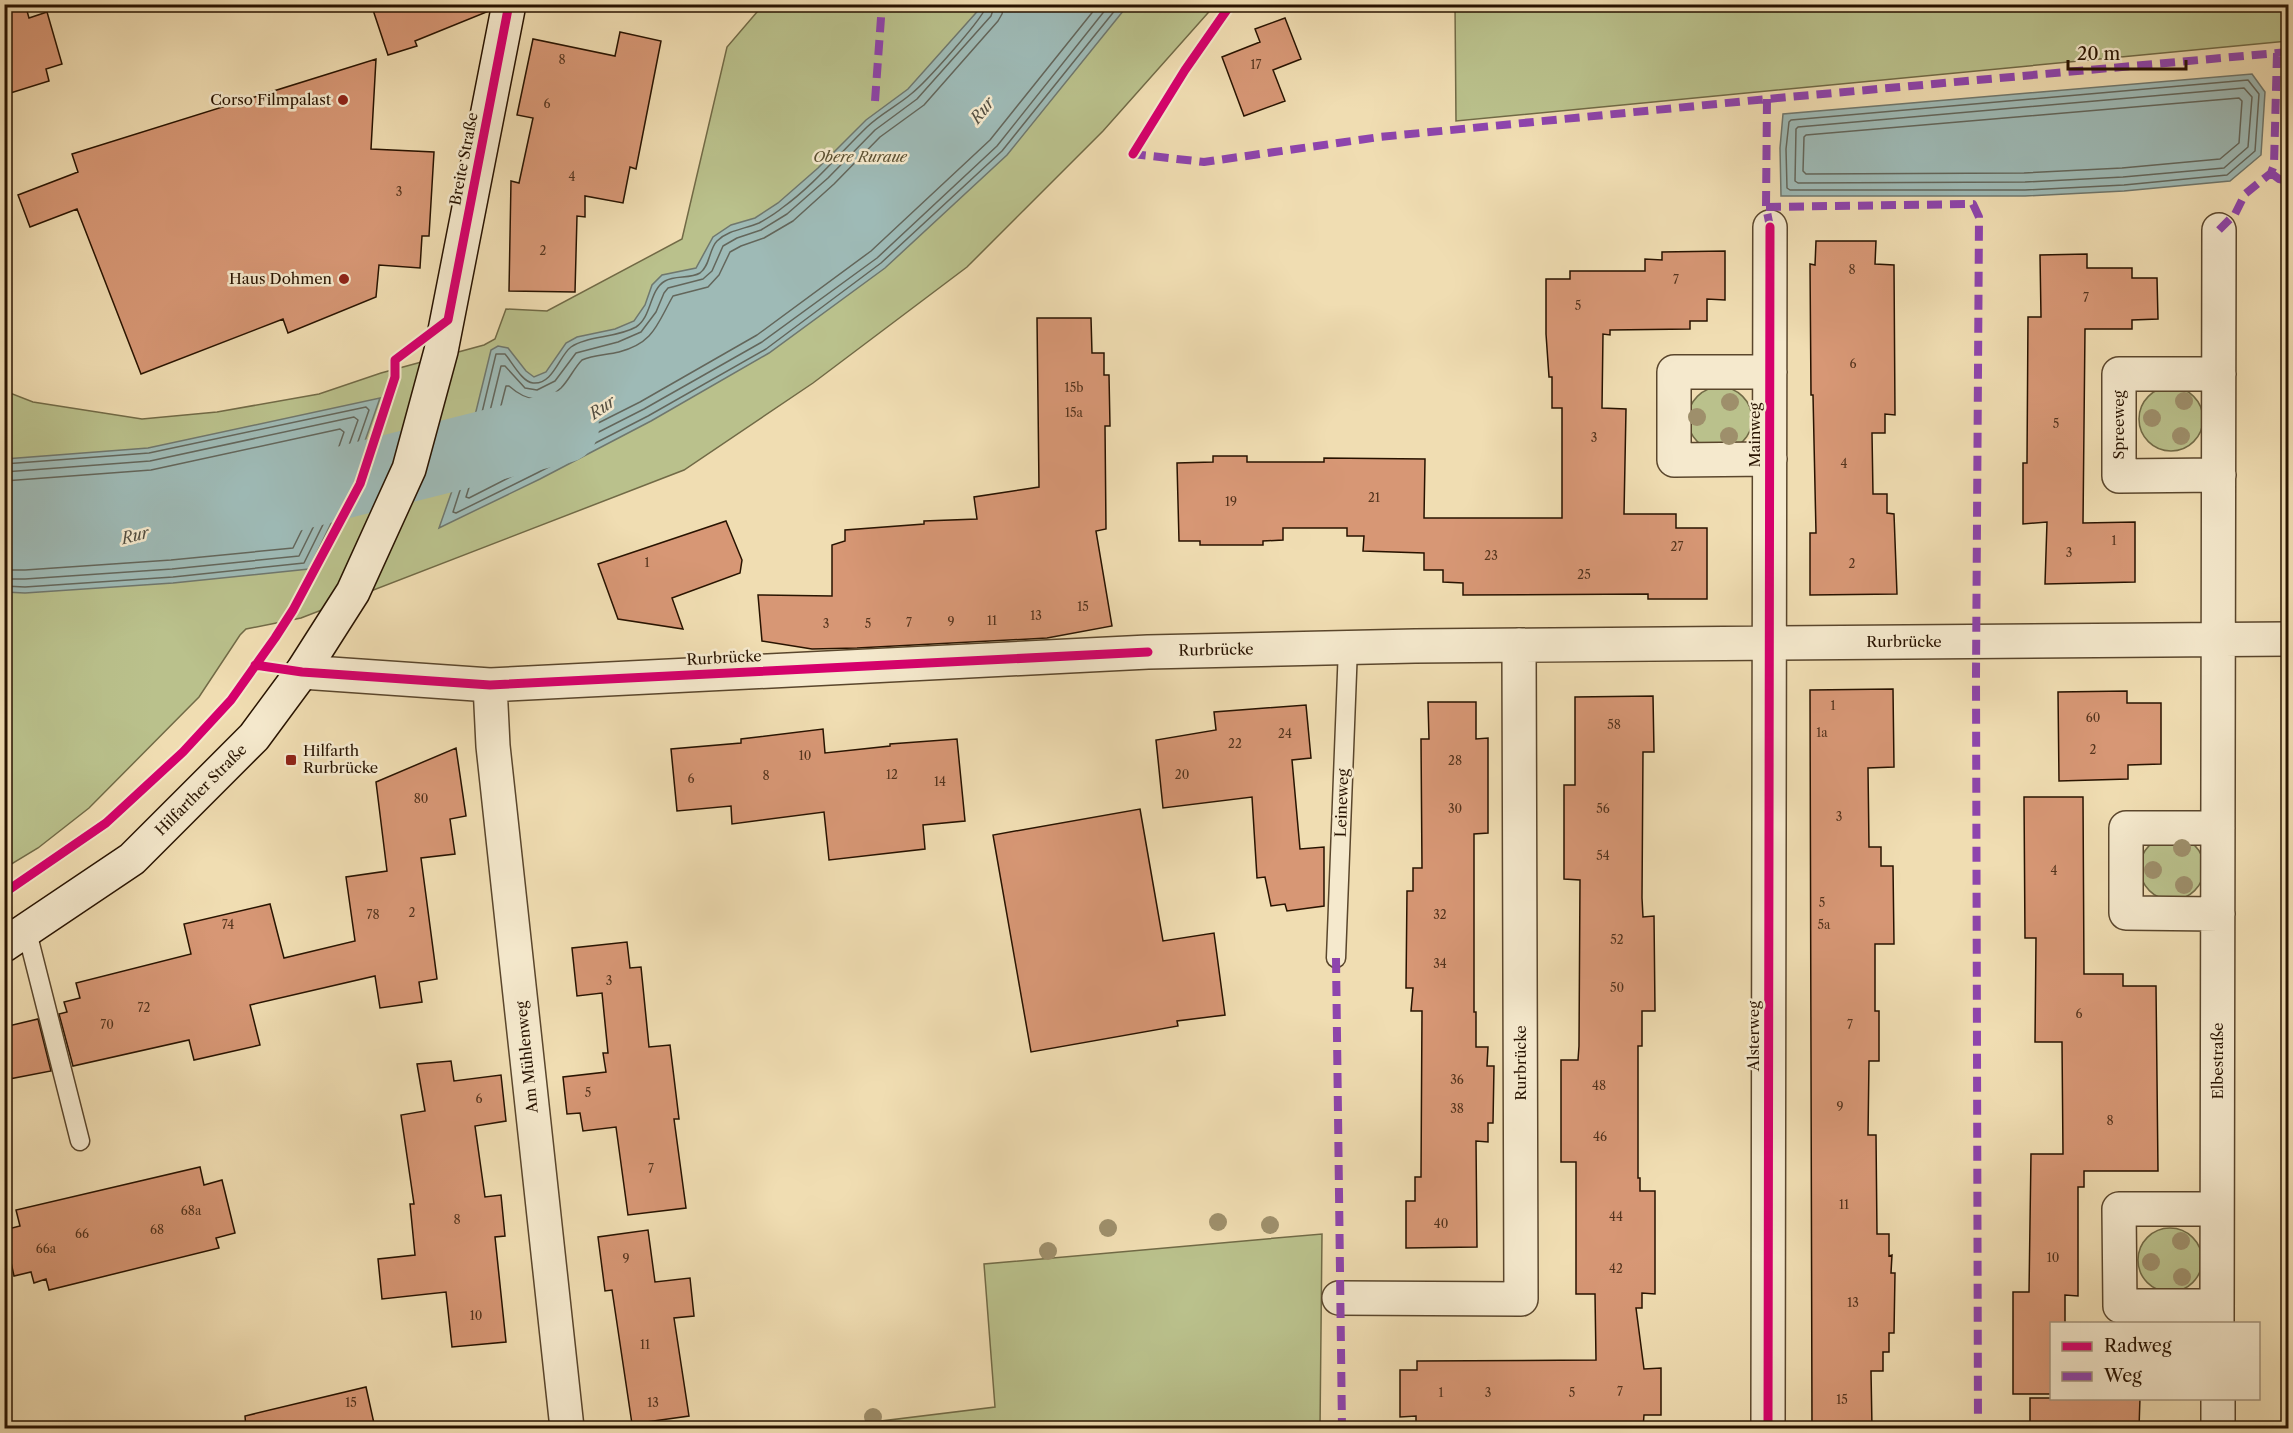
<svg xmlns="http://www.w3.org/2000/svg" width="2293" height="1433" font-family="'Libre Caslon Text',serif">
<style>
.green{fill:#bac18c;stroke:#716a46;stroke-width:1.5}
.water{fill:#9ebab6;stroke:#6f776d;stroke-width:1.5}
.lines{fill:none;stroke-linecap:round;stroke-linejoin:round}
.shore{stroke:#63665b;stroke-width:1.5}
.river{stroke:#9ebab6;stroke-width:72}
.building{fill:#d79775;stroke:#281300;stroke-width:1.5}
.lane-casing{stroke:#5a462c;stroke-width:21}
.street-casing{stroke:#5a462c;stroke-width:36}
.secondary-casing{stroke:#281300;stroke-width:36}
.lane{stroke:#f5e9cd;stroke-width:18}
.street{stroke:#f5e9cd;stroke-width:33}
.secondary{stroke:#f5e9cd;stroke-width:33}
.quiet{stroke:#8e44ad;stroke-width:8;stroke-dasharray:15 8;stroke-linecap:butt}
.cycleway-casing{stroke:#f5e9cd;stroke-width:13}
.cycleway{stroke:#d6006c;stroke-width:9}
.tree{fill:#9e8f6b}
.poi-dot{fill:#8f2418;stroke:#f5e9cd;stroke-width:2}
.labels{text-anchor:middle;stroke-width:5;stroke-linejoin:round;paint-order:stroke}
.number-label{font-size:12px;fill:#54341d}
.poi-label{font-size:15px;fill:#281300;stroke:#f5e9cd;text-anchor:end}
.park-label{font-size:15px;font-style:italic;fill:#5b5031;stroke:#f5e9cd}
.street-label{font-size:15px;fill:#281300;stroke:#f5e9cd}
.water-label{font-size:16px;font-style:italic;fill:#514d40;stroke:#f5e9cd}
</style>
<rect width="100%" height="100%" fill="#f0ddb2"/>
<filter id="stains"><feTurbulence type="fractalNoise" baseFrequency=".00333" numOctaves="4"/><feColorMatrix values="0 0 0 0 .2 0 0 0 0 .09 0 0 0 0 .02 0 0 0 .5 -.17"/></filter>
<radialGradient id="worn" r=".72"><stop offset=".6" stop-color="#630" stop-opacity="0"/><stop offset="1" stop-color="#630" stop-opacity=".3"/></radialGradient>
<path class="green" d="M2288 4V41L1456 121 1455 5Z
M763 5H1215L1103 131 967 267 813 383 684 470 301 618 246 629 240 635 199 697 89 808 38 848 5 868V391L33 402 142 419 217 412 319 394 381 373 484 345 495 339 506 309 547 311 682 239 727 47Z
M2139 419a32 32 0 1 1 64 0a32 32 0 1 1-64 0Z
M1688 419a32 32 0 1 1 64 0a32 32 0 1 1-64 0Z
M2140 868a32 32 0 1 1 64 0a32 32 0 1 1-64 0Z
M2138 1260a32 32 0 1 1 64 0a32 32 0 1 1-64 0Z
M1322 1234 1320 1428H866L865 1423 995 1407 984 1264Z"/>
<path class="water" d="M983 5H1128L1007 155 885 268 769 353 651 421 540 479 439 528 467 448 491 350 498 346 508 348 526 371 534 377 546 372 566 343 577 337 615 329 634 321 645 305 652 285 662 275 696 268 713 237 731 225 755 218 778 203 818 168 866 120 908 89Z
M2252 74 2265 92 2261 155 2230 181 2124 191 2025 196H1781L1780 148 1783 114Z
M380 398 350 484 309 569 173 583 25 593 5 592V459L148 448Z"/>
<g class="lines">
<path class="shore" d="M987 4C986 16 924 84 911 94 897 106 880 114 867 127 839 154 814 185 782 208 775 214 766 219 759 223 745 229 728 230 717 241 709 249 710 266 700 273 690 279 675 275 665 281 649 290 652 317 636 327 617 338 586 336 571 347 559 356 553 385 533 383 522 382 512 362 505 354H496L473 450 453 512 456 513 537 473 648 416 766 349 881 263 1002 151 1120 4
M995 4 991 16 917 99 875 130 828 178 787 214 761 230 737 238 723 246 712 271 703 279 668 288 664 293 656 312 641 332 618 342 576 353 555 381 537 390 525 388 505 366H501L480 452 466 497 469 498 644 409 762 342 877 258 997 146 1110 4
M1004 4 1002 14 998 21 924 105 880 137 834 184 793 221 764 238 741 246 730 252 719 275 708 287 673 296C657 324 654 343 619 352 607 355 593 355 582 360 574 368 569 380 561 388 543 405 526 401 509 386H506L482 480H485L640 402 757 335 871 251 990 140 1099 4
M2248 80 2259 94 2255 151 2227 175 2124 185 2025 190H1790L1787 188 1786 149 1789 122 1791 120Z
M2244 88 2252 97 2248 147 2224 168 2123 177 2025 182 1798 183 1795 181 1796 129 1798 127Z
M2239 98 2242 101 2239 143 2220 159 2122 168 2024 173 1806 174 1803 171 1804 137 1806 135Z
M4 464 149 453 366 407 369 410 344 482 304 563 173 577 25 587 4 586
M4 472 150 461 354 417 358 420 337 479 299 556 172 569 25 579H4
M4 481 151 470 340 429 344 432 329 475 293 548 171 560 25 570H4"/>
<path class="river" d="M254 505 563 427"/>
</g>
<path class="building" d="M4 4H25L29 18 47 12 62 64 46 69 49 81 4 95Z
M371 4H490L489 11 415 41 417 46 388 55Z
M1285 18 1301 59 1273 70 1285 101 1244 116 1222 57 1260 42 1255 29Z
M620 32 661 41 636 169 630 167 623 203 585 196V217L577 216 575 292 509 291 511 181 519 183 533 118 517 115 533 39 615 56Z
M376 59 371 149 434 152 429 236H422L420 268 379 265 376 297 288 333 283 319 141 374 77 209 30 227 18 195 78 172 72 154Z
M1816 241H1876L1875 264 1894 265 1895 415 1885 414V433H1872L1873 494H1887V513L1894 514 1897 594 1810 595V533H1816L1813 395H1811L1810 264 1815 265Z
M1725 251V300L1707 299V321H1690V329L1610 330V335L1603 334 1602 408 1626 409 1624 514H1676V528H1707V599H1648V594L1463 595V583L1443 582V570H1424V553L1363 551 1364 536H1347V528H1283V540L1263 541V545H1200V541H1179L1177 463 1213 462V456H1247V462H1324V458L1425 459 1424 518H1562V408H1552V377H1549L1546 334V279H1570V271H1645V259L1662 260V252Z
M2087 254V268H2132V278H2157L2158 319 2132 320V329H2085L2083 523 2135 522V582L2045 584 2047 522 2023 524V463H2027L2028 317H2041L2040 255Z
M1037 318H1091L1092 353H1104V375H1109L1110 426H1105L1106 529 1096 531 1112 626 1047 638 857 648 812 649 762 641 758 595 832 596V545L845 541V530L924 524V521L977 519 974 497 1039 487Z
M726 521 742 560 740 573 672 598 683 629 618 619 598 564Z
M1893 689 1894 767 1868 768 1869 847H1881V866H1893L1894 944H1875V1011H1879V1061H1869L1868 1135H1876L1877 1234H1889V1256L1892 1255 1891 1273H1895L1894 1333H1889V1352H1883V1371H1871L1872 1428H1812L1810 690Z
M2127 691V703H2161V764L2128 765V779L2059 781 2058 692Z
M1653 696 1654 752H1643L1642 898 1643 917 1654 916 1655 1011H1642V1046H1638V1178H1640V1191H1655V1294L1642 1293V1308H1636L1644 1369 1661 1368V1415H1644L1643 1428H1416V1416L1400 1417V1370H1417V1361L1596 1360 1595 1294H1576V1162H1561V1060H1578L1579 1046 1580 880 1564 879V785H1575V697Z
M1428 702H1476V739L1488 738V833L1474 834V1012H1476V1047H1488L1487 1066H1494L1493 1123H1488V1142L1476 1141 1477 1247 1406 1248V1201H1415V1177H1421L1422 1011H1411L1413 988H1406L1407 891H1413V868H1422L1421 739H1429Z
M1306 705 1311 758 1292 760 1300 849 1324 847V906L1287 911 1285 904 1271 906 1265 877 1257 878 1252 797 1163 808 1156 740 1216 730 1214 712Z
M823 729 825 753 890 746V744L957 739 965 821 923 825 925 849 829 860 824 812 732 824 731 806 677 811 671 749 741 743V739Z
M456 748 466 816 450 819 455 854 421 858 437 979 419 982 422 1002 380 1008 375 976 250 1005 260 1045 194 1060 189 1040 73 1066 59 1014 67 1012 64 1002 80 998 76 983 191 954 184 924 270 904 284 958 355 941 346 877 387 871 376 782Z
M2024 797H2083L2084 974H2123V986H2156L2158 1171H2084V1187H2078V1296L2065 1295V1323H2052V1394H2013V1292H2029L2031 1154H2063L2062 1042H2035L2036 938H2025Z
M1140 809 1163 941 1214 933 1225 1015 1177 1021 1178 1026 1031 1052 993 835Z
M627 942 630 968 641 967 649 1047 670 1045 679 1119H674L686 1208 628 1215 616 1127 583 1131 580 1113 567 1114 563 1077 606 1072 603 1053H608L602 993 577 996 572 948Z
M38 1019 51 1071 4 1080V1027Z
M451 1061 454 1081 501 1075 506 1121 475 1126 485 1197 501 1195 505 1236 495 1237 506 1342 452 1347 446 1292 382 1299 378 1259 415 1255 410 1204H414L401 1115 425 1111 417 1064Z
M200 1167 204 1185 222 1180 235 1233 216 1238 219 1248 49 1290 46 1279 34 1283 31 1272 14 1276 4 1230 20 1226 16 1210Z
M648 1230 655 1282 690 1278 694 1316 674 1318 689 1416 632 1424 612 1290 605 1291 598 1237Z
M366 1387 375 1428H246L245 1416Z
M2030 1398H2140L2139 1428H2030Z"/>
<g class="lines">
<defs>
<path id="lane" d="M27 932 80 1141
M1336 958 1348 647"/>
<path id="street" d="M2219 374H2119V476L2219 475
M1770 459 1674 460V372H1770
M302 672 490 685 1148 652 1415 646 2288 639
M490 685 493 746 567 1428
M2218 914 2126 913V828H2218
M1339 1298 1521 1299 1519 645
M2217 1306H2120L2119 1209H2217
M2217 1324 2219 230
M2218 1398V1428
M1768 1428 1770 227"/>
<path id="secondary" d="M4 945 132 859 254 737 302 672 353 592 409 469 441 351 509 4"/>
</defs>
<use href="#lane" class="lane-casing"/>
<use href="#street" class="street-casing"/>
<use href="#secondary" class="secondary-casing"/>
<use href="#lane" class="lane"/>
<use href="#street" class="street"/>
<use href="#secondary" class="secondary"/>
<path class="quiet" d="M1767 99 1766 207 1770 227
M875 101 882 4
M1134 152 1133 154 1204 162 1380 137 1767 99 2288 52
M2271 173 2279 179 2288 181
M1766 207 1973 204 1979 217 1976 676 1978 1428
M2219 230 2235 214 2245 194 2271 173 2274 165 2277 53
M1336 958 1342 1428"/>
<defs>
<path id="cycleway" d="M1133 154 1185 70 1231 4
M255 665 302 672 490 685 1148 652
M4 893 106 823 183 752 231 700 275 638 293 610 360 484 395 377V360L448 320 509 4
M1768 1428 1770 227"/>
</defs>
<use href="#cycleway" class="cycleway-casing"/>
<use href="#cycleway" class="cycleway"/>
</g>
<g class="tree">
<circle cx="2184" cy="401" r="9"/>
<circle cx="1730" cy="402" r="9"/>
<circle cx="1697" cy="417" r="9"/>
<circle cx="2152" cy="418" r="9"/>
<circle cx="1729" cy="436" r="9"/>
<circle cx="2181" cy="436" r="9"/>
<circle cx="2182" cy="848" r="9"/>
<circle cx="2153" cy="870" r="9"/>
<circle cx="2184" cy="885" r="9"/>
<circle cx="1218" cy="1222" r="9"/>
<circle cx="1270" cy="1225" r="9"/>
<circle cx="1108" cy="1228" r="9"/>
<circle cx="2181" cy="1241" r="9"/>
<circle cx="1048" cy="1251" r="9"/>
<circle cx="2151" cy="1262" r="9"/>
<circle cx="2182" cy="1277" r="9"/>
<circle cx="873" cy="1417" r="9"/>
</g>
<g class="poi-dot">
<circle cx="343" cy="100" r="6"/>
<circle cx="344" cy="279" r="6"/>
<rect x="285" y="754" width="12" height="12" rx="3"/>
</g>
<g class="labels">
<g class="number-label">
<text x="562" y="64">8</text>
<text x="1256" y="69">17</text>
<text x="547" y="108">6</text>
<text x="572" y="181">4</text>
<text x="399" y="196">3</text>
<text x="543" y="255">2</text>
<text x="1852" y="274">8</text>
<text x="1676" y="284">7</text>
<text x="2086" y="302">7</text>
<text x="1578" y="310">5</text>
<text x="1853" y="368">6</text>
<text x="1074" y="392">15b</text>
<text x="1074" y="417">15a</text>
<text x="2056" y="428">5</text>
<text x="1594" y="442">3</text>
<text x="1844" y="468">4</text>
<text x="1374" y="502">21</text>
<text x="1231" y="506">19</text>
<text x="2114" y="545">1</text>
<text x="1677" y="551">27</text>
<text x="2069" y="557">3</text>
<text x="1491" y="560">23</text>
<text x="647" y="567">1</text>
<text x="1852" y="568">2</text>
<text x="1584" y="579">25</text>
<text x="1083" y="611">15</text>
<text x="1036" y="620">13</text>
<text x="992" y="625">11</text>
<text x="951" y="626">9</text>
<text x="909" y="627">7</text>
<text x="826" y="628">3</text>
<text x="868" y="628">5</text>
<text x="1833" y="710">1</text>
<text x="2093" y="722">60</text>
<text x="1614" y="729">58</text>
<text x="1822" y="737">1a</text>
<text x="1285" y="738">24</text>
<text x="1235" y="748">22</text>
<text x="2093" y="754">2</text>
<text x="805" y="760">10</text>
<text x="1455" y="765">28</text>
<text x="892" y="779">12</text>
<text x="1182" y="779">20</text>
<text x="766" y="780">8</text>
<text x="691" y="783">6</text>
<text x="940" y="786">14</text>
<text x="421" y="803">80</text>
<text x="1455" y="813">30</text>
<text x="1603" y="813">56</text>
<text x="1839" y="821">3</text>
<text x="1603" y="860">54</text>
<text x="2054" y="875">4</text>
<text x="1822" y="907">5</text>
<text x="412" y="917">2</text>
<text x="373" y="919">78</text>
<text x="1440" y="919">32</text>
<text x="228" y="929">74</text>
<text x="1824" y="929">5a</text>
<text x="1617" y="944">52</text>
<text x="1440" y="968">34</text>
<text x="609" y="985">3</text>
<text x="1617" y="992">50</text>
<text x="144" y="1012">72</text>
<text x="2079" y="1018">6</text>
<text x="107" y="1029">70</text>
<text x="1850" y="1029">7</text>
<text x="1457" y="1084">36</text>
<text x="1599" y="1090">48</text>
<text x="588" y="1097">5</text>
<text x="479" y="1103">6</text>
<text x="1840" y="1111">9</text>
<text x="1457" y="1113">38</text>
<text x="2110" y="1125">8</text>
<text x="1600" y="1141">46</text>
<text x="651" y="1173">7</text>
<text x="1844" y="1209">11</text>
<text x="191" y="1215">68a</text>
<text x="1616" y="1221">44</text>
<text x="457" y="1224">8</text>
<text x="1441" y="1228">40</text>
<text x="157" y="1234">68</text>
<text x="82" y="1238">66</text>
<text x="46" y="1253">66a</text>
<text x="2053" y="1262">10</text>
<text x="626" y="1263">9</text>
<text x="1616" y="1273">42</text>
<text x="1853" y="1307">13</text>
<text x="476" y="1320">10</text>
<text x="645" y="1349">11</text>
<text x="1620" y="1396">7</text>
<text x="1441" y="1397">1</text>
<text x="1488" y="1397">3</text>
<text x="1572" y="1397">5</text>
<text x="1842" y="1404">15</text>
<text x="351" y="1407">15</text>
<text x="653" y="1407">13</text>
</g>
<g class="poi-label">
<text x="331" y="105">Corso Filmpalast</text>
<text x="332" y="284">Haus Dohmen</text>
<text x="303" y="756" text-anchor="start">Hilfarth<tspan x="303" dy="17">Rurbrücke</tspan></text>
</g>
<g class="park-label">
<text x="860" y="162">Obere Ruraue</text>
</g>
<g class="street-label">
<text transform="translate(464 159) rotate(-79)" y="5">Breite Straße</text>
<text transform="translate(2119 425) rotate(-90)" y="5">Spreeweg</text>
<text transform="translate(1755 435) rotate(-90)" y="5">Mainweg</text>
<text x="1904" y="647">Rurbrücke</text>
<text transform="translate(1216 650) rotate(-1)" y="5">Rurbrücke</text>
<text transform="translate(724 658) rotate(-3)" y="5">Rurbrücke</text>
<text transform="translate(201 790) rotate(-45)" y="5">Hilfarther Straße</text>
<text transform="translate(1342 803) rotate(-88)" y="5">Leineweg</text>
<text transform="translate(1754 1036) rotate(-90)" y="5">Alsterweg</text>
<text transform="translate(527 1057) rotate(-96)" y="5">Am Mühlenweg</text>
<text transform="translate(2218 1061) rotate(-90)" y="5">Elbestraße</text>
<text transform="translate(1521 1063) rotate(-90)" y="5">Rurbrücke</text>
</g>
<g class="water-label">
<text transform="translate(982 110) rotate(-52)" y="6">Rur</text>
<text transform="translate(602 407) rotate(-35)" y="6">Rur</text>
<text transform="translate(135 535) rotate(-14)" y="6">Rur</text>
</g>
</g>
<rect width="2293" height="1433" fill="none" stroke="#f0ddb2" stroke-width="24"/>
<rect x="6" y="6" width="2281" height="1421" fill="none" stroke="#281300" stroke-width="3"/>
<rect x="12" y="12" width="2269" height="1409" fill="none" stroke="#281300" stroke-width="1.5"/>
<rect x="2050" y="1322" width="210" height="78" fill="#f5e9cd" stroke="#a3937b" stroke-width="1.5"/>
<rect x="2062" y="1342" width="30" height="9" fill="#d6006c" stroke="#a3937b" stroke-width="1.5"/>
<text x="2104" y="1352" font-size="18" fill="#281300">Radweg</text>
<rect x="2062" y="1372" width="30" height="9" fill="#8e44ad" stroke="#a3937b" stroke-width="1.5"/>
<text x="2104" y="1382" font-size="18" fill="#281300">Weg</text>
<path d="M2068 60v9h118v-9" fill="none" stroke="#281300" stroke-width="3"/>
<text x="2077" y="60" font-size="18" fill="#281300" stroke="#f5e9cd" stroke-width="4.5" paint-order="stroke">20 m</text>
<rect width="100%" height="100%" filter="url(#stains)"/>
<rect width="100%" height="100%" fill="url(#worn)"/>
</svg>
